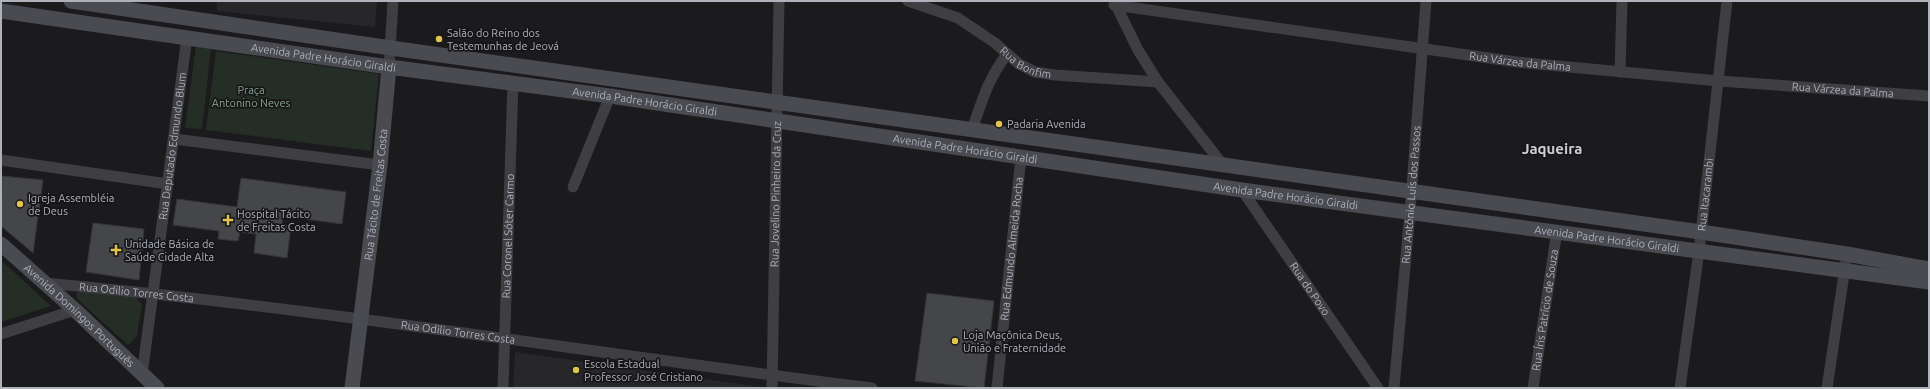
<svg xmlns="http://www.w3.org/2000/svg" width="1930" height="389" font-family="Ubuntu,sans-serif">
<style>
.built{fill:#27272a}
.green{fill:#252d27}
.building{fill:#45464a;stroke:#363539}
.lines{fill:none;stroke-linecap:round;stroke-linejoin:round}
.street{stroke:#3e3e43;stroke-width:11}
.secondary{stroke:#4a4b51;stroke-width:15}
.poi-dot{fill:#e1c44f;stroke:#161618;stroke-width:1.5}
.labels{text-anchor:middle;stroke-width:3.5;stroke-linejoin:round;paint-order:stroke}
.poi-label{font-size:11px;fill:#afb1bb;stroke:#161618;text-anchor:start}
.street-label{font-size:11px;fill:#afb1bb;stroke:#161618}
.park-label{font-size:11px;fill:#88a48e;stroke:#161618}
.district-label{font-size:15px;font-weight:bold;fill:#cfd0d7;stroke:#161618}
</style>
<rect width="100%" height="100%" fill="#1b1b1d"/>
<path class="built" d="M217 1H377L375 27 217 11Z
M515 352 761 387 760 388H513Z"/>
<path class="green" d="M196 46 211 48 202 129 185 128Z
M216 51 379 74 371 151 206 130Z
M1 260 51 306 1 322Z
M81 290 134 296 142 304 137 336 128 345 77 299 76 294Z"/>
<path class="building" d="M2 176 43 180 33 253 1 226Z
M241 178 346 192 342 224 283 216 282 225 291 226 287 258 254 253 256 234 240 232 238 241 218 239 219 231 173 225 177 199 237 207Z
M93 223 144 229 139 280 86 272Z
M927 293 994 301 984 388 915 381Z"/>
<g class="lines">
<g class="street">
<path id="s1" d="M908 1 958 18 995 43 1019 64 1035 72 1055 75 1158 82"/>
<path d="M1114 1 1138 50 1158 82 1223 165"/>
<path id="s2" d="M1114 5 1517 62 1719 81 1929 96"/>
<path d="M389 67 393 1"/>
<path d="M1620 72 1622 1"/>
<path d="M972 130C982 101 988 79 1007 54"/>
<path d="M174 139 380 165"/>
<path d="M1 160 168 184"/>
<path d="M573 187 610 96"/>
<path id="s3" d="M1242 190 1378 388"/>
<path id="s4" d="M44 283C321 308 596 354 872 388"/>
<path d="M1 334 75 310"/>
<path id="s5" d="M142 375 187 37"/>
<path id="s6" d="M503 388 513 83"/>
<path id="s7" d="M772 388 779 1"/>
<path id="s8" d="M997 388 1021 157"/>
<path id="s9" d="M1394 388 1410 212 1426 1"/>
<path id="s10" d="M1533 388 1557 231"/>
<path id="s11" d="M1680 388 1699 251 1727 1"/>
<path d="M1827 388 1847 254"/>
</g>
<g class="secondary">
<path d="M71 1 391 48 1701 232 1847 254 1929 269"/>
<path id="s12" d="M1 11 389 67 610 96 1242 190 1929 282"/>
<path id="s13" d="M1 244 75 310 157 388"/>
<path id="s14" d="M352 388 380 165 389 67"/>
</g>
</g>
<g class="poi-dot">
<circle cx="439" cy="39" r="4"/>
<circle cx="999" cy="124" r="4"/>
<circle cx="20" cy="204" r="4"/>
<path d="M226 214h4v4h4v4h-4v4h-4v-4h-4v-4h4z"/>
<path d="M114 244h4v4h4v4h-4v4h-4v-4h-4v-4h4z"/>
<circle cx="955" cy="341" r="4"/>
<circle cx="576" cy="370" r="4"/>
</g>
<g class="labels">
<g class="poi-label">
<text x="447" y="37">Salão do Reino dos<tspan x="447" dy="13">Testemunhas de Jeová</tspan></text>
<text x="1007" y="128">Padaria Avenida</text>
<text x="28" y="202">Igreja Assembléia<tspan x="28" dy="13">de Deus</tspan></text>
<text x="237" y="218">Hospital Tácito<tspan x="237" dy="13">de Freitas Costa</tspan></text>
<text x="125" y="248">Unidade Básica de<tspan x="125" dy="13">Saúde Cidade Alta</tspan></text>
<text x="963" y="339">Loja Maçônica Deus,<tspan x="963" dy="13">União e Fraternidade</tspan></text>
<text x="584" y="368">Escola Estadual<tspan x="584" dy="13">Professor José Cristiano</tspan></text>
</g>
<g class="street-label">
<text dy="4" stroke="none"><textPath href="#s12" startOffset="326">Avenida Padre Horácio Giraldi</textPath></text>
<text dy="4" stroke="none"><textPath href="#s1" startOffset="135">Rua Bonfim</textPath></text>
<text dy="4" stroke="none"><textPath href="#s2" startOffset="410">Rua Várzea da Palma</textPath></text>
<text dy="4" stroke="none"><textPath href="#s2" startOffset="734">Rua Várzea da Palma</textPath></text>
<text dy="4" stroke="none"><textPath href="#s12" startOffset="650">Avenida Padre Horácio Giraldi</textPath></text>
<text dy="4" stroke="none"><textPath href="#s5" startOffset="231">Rua Deputado Edmundo Blum</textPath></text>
<text dy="4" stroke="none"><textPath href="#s12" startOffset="974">Avenida Padre Horácio Giraldi</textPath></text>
<text dy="4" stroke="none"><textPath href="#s14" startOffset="195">Rua Tácito de Freitas Costa</textPath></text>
<text dy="4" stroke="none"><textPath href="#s7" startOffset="194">Rua Jovelino Pinheiro da Cruz</textPath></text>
<text dy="4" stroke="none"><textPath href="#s12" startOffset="1298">Avenida Padre Horácio Giraldi</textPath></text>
<text dy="4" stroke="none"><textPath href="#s9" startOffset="194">Rua Antônio Luís dos Passos</textPath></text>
<text dy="4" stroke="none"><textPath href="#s11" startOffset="195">Rua Itacarambi</textPath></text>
<text dy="4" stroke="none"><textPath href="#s6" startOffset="152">Rua Coronel Sóter Carmo</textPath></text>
<text dy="4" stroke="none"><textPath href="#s12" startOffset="1622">Avenida Padre Horácio Giraldi</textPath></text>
<text dy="4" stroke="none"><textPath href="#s8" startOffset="140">Rua Edmundo Almeida Rocha</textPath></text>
<text dy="4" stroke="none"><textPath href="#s3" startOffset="120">Rua do Povo</textPath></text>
<text dy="4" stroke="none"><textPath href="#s4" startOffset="93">Rua Odilio Torres Costa</textPath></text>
<text dy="4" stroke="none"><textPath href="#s10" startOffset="79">Rua Íris Patrício de Souza</textPath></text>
<text dy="4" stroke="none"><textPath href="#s13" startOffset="106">Avenida Domingos Português</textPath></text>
<text dy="4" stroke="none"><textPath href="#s4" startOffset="417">Rua Odilio Torres Costa</textPath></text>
</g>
<g class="park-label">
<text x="251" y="94">Praça<tspan x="251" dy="13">Antonino Neves</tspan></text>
</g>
<g class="district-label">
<text x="1552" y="154">Jaqueira</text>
</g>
</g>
<rect width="1930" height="389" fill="none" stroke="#afb1bb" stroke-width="4"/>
</svg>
